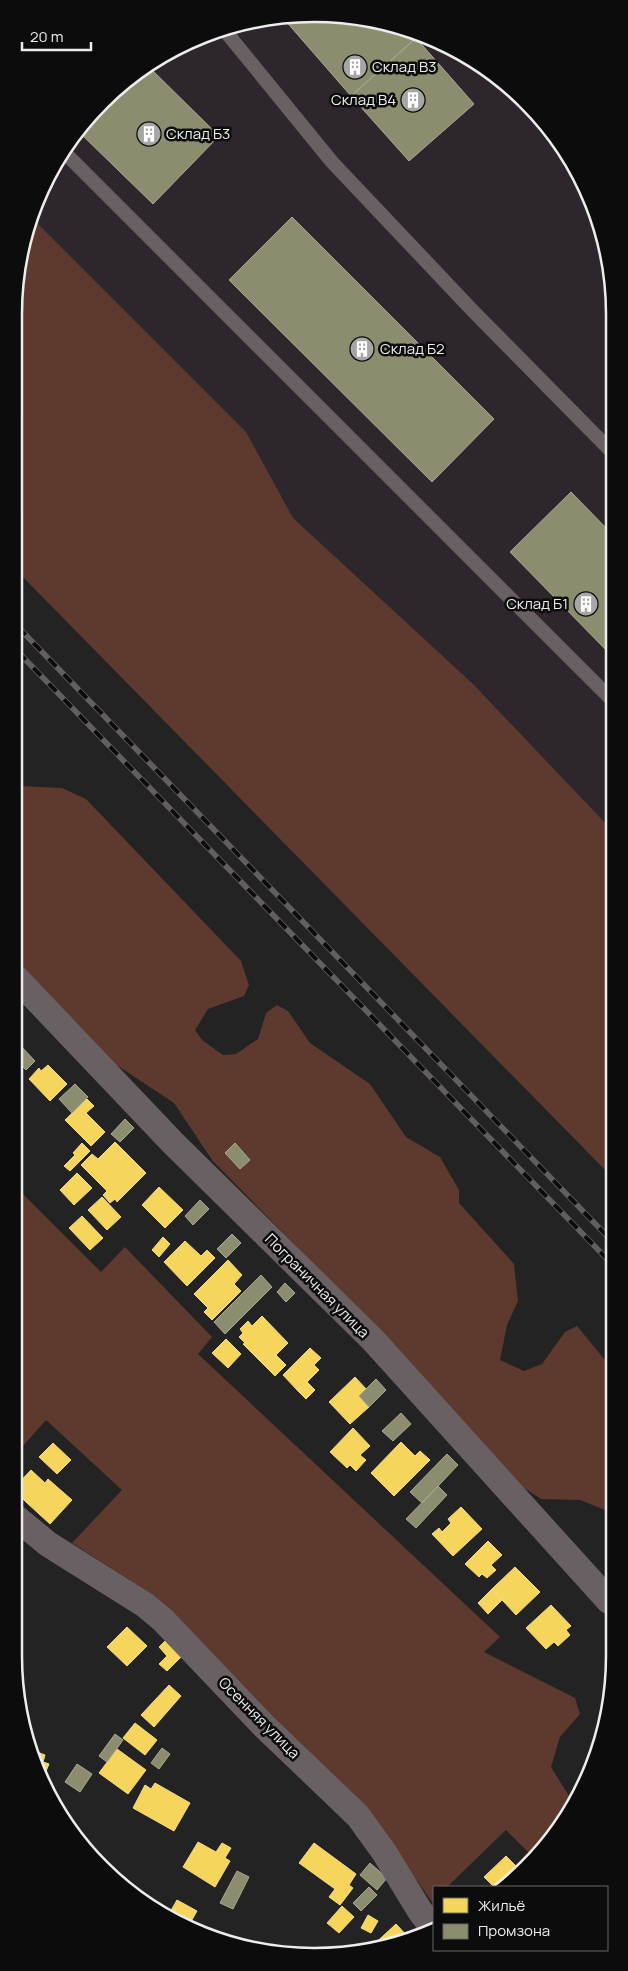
<svg xmlns="http://www.w3.org/2000/svg" width="628" height="1971" font-family="Manrope,sans-serif">
<style>
.built{fill:#2d262c}
.green{fill:#5e392d}
.homes{fill:#f6d55c;stroke:#f4dc88}
.industry{fill:#8c8c6e;stroke:#a9a994}
.lines{fill:none;stroke-linecap:round;stroke-linejoin:round}
.service{stroke:#686062;stroke-width:14}
.minor{stroke:#686062;stroke-width:26}
.rail-casing{stroke:#635f5f;stroke-width:5.5}
.rail{stroke:#0d0c0c;stroke-width:4;stroke-dasharray:11;stroke-linecap:butt}
.labels{text-anchor:middle;stroke-width:5;stroke-linejoin:round;paint-order:stroke}
.poi-label{font-size:15px;fill:#eeedee;stroke:#0d0c0c;text-anchor:start}
.street-label{font-size:15px;fill:#eeedee;stroke:#0d0c0c}
.rim{fill:none;stroke:#eeedee;stroke-width:2.5}
</style>
<rect width="100%" height="100%" fill="#232323"/>
<path class="built" d="M256 19 373 20 464 54 527 102 583 181 612 275 610 1175 20 255 65 147 147 64Z"/>
<path class="green" d="M34 220 246 432 293 518 473 684 610 828V1175L18 572 20 255Z
M17 783 21 786 62 788 86 799 241 961 249 985 244 996 208 1009 195 1030 202 1040 223 1055 236 1054 258 1039 266 1013 277 1005 288 1011 310 1043 370 1084 406 1137 440 1157 459 1190V1203L514 1264 518 1301 507 1325 500 1360 524 1371 542 1364 565 1332 577 1326 609 1365V1509L605 1510 580 1500 541 1499 518 1484 386 1338 212 1160 174 1103 106 1058 17 964Z
M16 1187 101 1272 125 1247 212 1337 198 1354 500 1637 484 1652 575 1698 580 1714 560 1737 551 1767 569 1796 574 1798 563 1824 532 1856 506 1830 447 1887H434V1900L432 1902 365 1806 270 1718 156 1597 72 1543 122 1490 46 1420 15 1455Z"/>
<path class="homes" d="M16 1033 21 1038 16 1043Z
M48 1065 67 1084 50 1101 29 1079 39 1068 41 1071Z
M87 1099 94 1106 86 1113 105 1132 91 1146 65 1120Z
M115 1142 146 1173 117 1202 115 1199 110 1203 103 1195 107 1191 81 1165 92 1154 98 1159Z
M82 1143 90 1151 70 1171 64 1166 75 1155 73 1153Z
M77 1173 92 1188 74 1205 60 1190Z
M159 1187 183 1210 165 1228 142 1205Z
M102 1197 121 1217 107 1230 88 1210Z
M82 1216 103 1238 90 1250 69 1228Z
M163 1237 170 1244 159 1257 152 1250Z
M185 1241 201 1256 207 1250 215 1258 187 1286 164 1262Z
M228 1260 242 1275 234 1284 241 1291 212 1320 204 1312 208 1308 194 1294Z
M262 1316 288 1343 265 1366 243 1344 245 1343 239 1337 243 1333 240 1329 248 1321 252 1326Z
M226 1339 241 1354 228 1368 212 1353Z
M310 1348 321 1358 314 1365 319 1370 298 1391 283 1375Z
M276 1355 286 1365 275 1376 265 1366Z
M355 1377 366 1389 359 1396 369 1407 350 1424 329 1402Z
M307 1382 315 1390 306 1399 298 1391Z
M353 1428 370 1446 360 1455 366 1460 356 1471 350 1465 347 1468 330 1452Z
M401 1442 415 1456 420 1451 430 1460 394 1496 371 1473Z
M53 1443 71 1460 57 1474 39 1457Z
M31 1470 45 1483 48 1479 72 1500 50 1524 14 1491V1488Z
M461 1507 482 1529 453 1556 432 1534 439 1528 442 1532 451 1523 448 1519Z
M488 1541 502 1555 491 1565 496 1570 487 1578 482 1574 479 1577 465 1564Z
M515 1567 540 1592 516 1615 492 1589Z
M492 1589 502 1600 488 1614 478 1603Z
M551 1605 571 1626 566 1630 570 1635 558 1646 554 1642 546 1649 526 1628Z
M127 1627 147 1646 127 1666 107 1647Z
M168 1638 184 1654 167 1671 159 1664 167 1656 159 1647Z
M169 1685 181 1696 154 1727 141 1715Z
M135 1723 157 1740 145 1755 123 1738Z
M117 1749 146 1770 128 1794 99 1773Z
M32 1750 45 1755 43 1762 49 1764 44 1776 36 1772Z
M155 1783 190 1803 174 1831 133 1808 145 1785 151 1789Z
M198 1842 216 1852 222 1843 231 1848 225 1858 230 1861 215 1887 183 1867Z
M314 1843 356 1874 349 1885 353 1888 340 1905 329 1897 335 1889 299 1863Z
M506 1856 519 1869 500 1887H494L484 1877Z
M177 1900 197 1911 189 1925 169 1914Z
M342 1906 354 1917 339 1933 327 1923Z
M368 1915 378 1921 371 1933 361 1928Z
M396 1924 410 1939 391 1947 370 1948Z"/>
<path class="industry" d="M284 19 373 20 413 35 416 38 351 96Z
M416 38 474 104 409 161 351 96Z
M147 65 219 136 153 204 79 132Z
M292 217 494 419 432 482 229 280Z
M571 492 611 533V655L510 552Z
M19 1044 35 1061 26 1070 16 1060V1047Z
M75 1084 88 1097 72 1113 59 1099Z
M125 1119 134 1128 120 1142 111 1134Z
M235 1143 250 1160 240 1169 225 1153Z
M200 1200 209 1209 193 1225 185 1216Z
M232 1234 241 1243 226 1258 217 1249Z
M261 1275 272 1287 225 1334 214 1322Z
M285 1283 295 1293 286 1302 277 1292Z
M376 1379 386 1390 369 1407 359 1396Z
M401 1413 411 1424 393 1441 382 1431Z
M447 1454 458 1465 422 1503 410 1492Z
M438 1486 447 1495 416 1528 406 1519Z
M115 1734 123 1740 107 1762 99 1756Z
M162 1748 170 1754 159 1769 151 1763Z
M77 1764 92 1774 80 1792 65 1782Z
M370 1863 387 1878 377 1890 360 1875Z
M237 1871 249 1877 233 1909 220 1903Z
M369 1887 377 1895 361 1911 353 1903Z"/>
<g class="lines">
<path class="service" d="M226 32 332 162 473 311 611 451
M63 151 611 699"/>
<path class="minor" d="M17 979 173 1143 373 1340 609 1601
M14 1516 48 1544 145 1605 163 1620 264 1726 358 1816 384 1852 420 1911 433 1928"/>
<defs>
<path id="rail" d="M18 627 609 1238
M18 652 609 1261"/>
</defs>
<use href="#rail" class="rail-casing"/>
<use href="#rail" class="rail"/>
</g>
<defs>
<symbol id="building-disc" viewBox="-11 -11 22 22"><circle r="9.5" fill="#a7a6a7" stroke="#0d0c0c"/><path d="M-4-6H4V6H1V3H-1V6H-4ZM-2.5-4.3h1.7v1.8h-1.7ZM.8-4.3h1.7v1.8H.8ZM-2.5-1h1.7V.8h-1.7ZM.8-1h1.7V.8H.8Z" fill="#fff"/></symbol>
</defs>
<g fill-rule="evenodd">
<use href="#building-disc" x="341" y="53" width="28" height="28"/>
<use href="#building-disc" x="399" y="86" width="28" height="28"/>
<use href="#building-disc" x="135" y="120" width="28" height="28"/>
<use href="#building-disc" x="348" y="335" width="28" height="28"/>
<use href="#building-disc" x="572" y="590" width="28" height="28"/>
</g>
<g class="labels">
<g class="poi-label">
<text x="372" y="72">Склад В3</text>
<text x="396" y="105" text-anchor="end">Склад В4</text>
<text x="166" y="139">Склад Б3</text>
<text x="380" y="354">Склад Б2</text>
<text x="568" y="609" text-anchor="end">Склад Б1</text>
</g>
<g class="street-label">
<text transform="translate(317 1286) rotate(45)" y="5">Пограничная улица</text>
<text transform="translate(259 1718) rotate(45)" y="5">Осенняя улица</text>
</g>
</g>
<path d="M0 0H628V1971H0ZM314 22H314A292 292 0 0 1 606 314V1656A292 292 0 0 1 314 1948H314A292 292 0 0 1 22 1656V314A292 292 0 0 1 314 22Z" fill="#0d0c0c" fill-rule="evenodd"/>
<path class="rim" d="M314 22H314A292 292 0 0 1 606 314V1656A292 292 0 0 1 314 1948H314A292 292 0 0 1 22 1656V314A292 292 0 0 1 314 22Z"/>
<rect x="433" y="1886" width="175" height="65" fill="#0d0c0c" stroke="#676666"/>
<rect x="443" y="1898" width="25" height="15" fill="#f6d55c" stroke="#676666"/>
<text x="478" y="1911" font-size="15" fill="#eeedee">Жильё</text>
<rect x="443" y="1924" width="25" height="15" fill="#8c8c6e" stroke="#676666"/>
<text x="478" y="1936" font-size="15" fill="#eeedee">Промзона</text>
<path d="M22 42v8h69v-8" fill="none" stroke="#eeedee" stroke-width="2.5"/>
<text x="30" y="42" font-size="15" fill="#eeedee" stroke="#0d0c0c" stroke-width="4" paint-order="stroke">20 m</text>
</svg>
